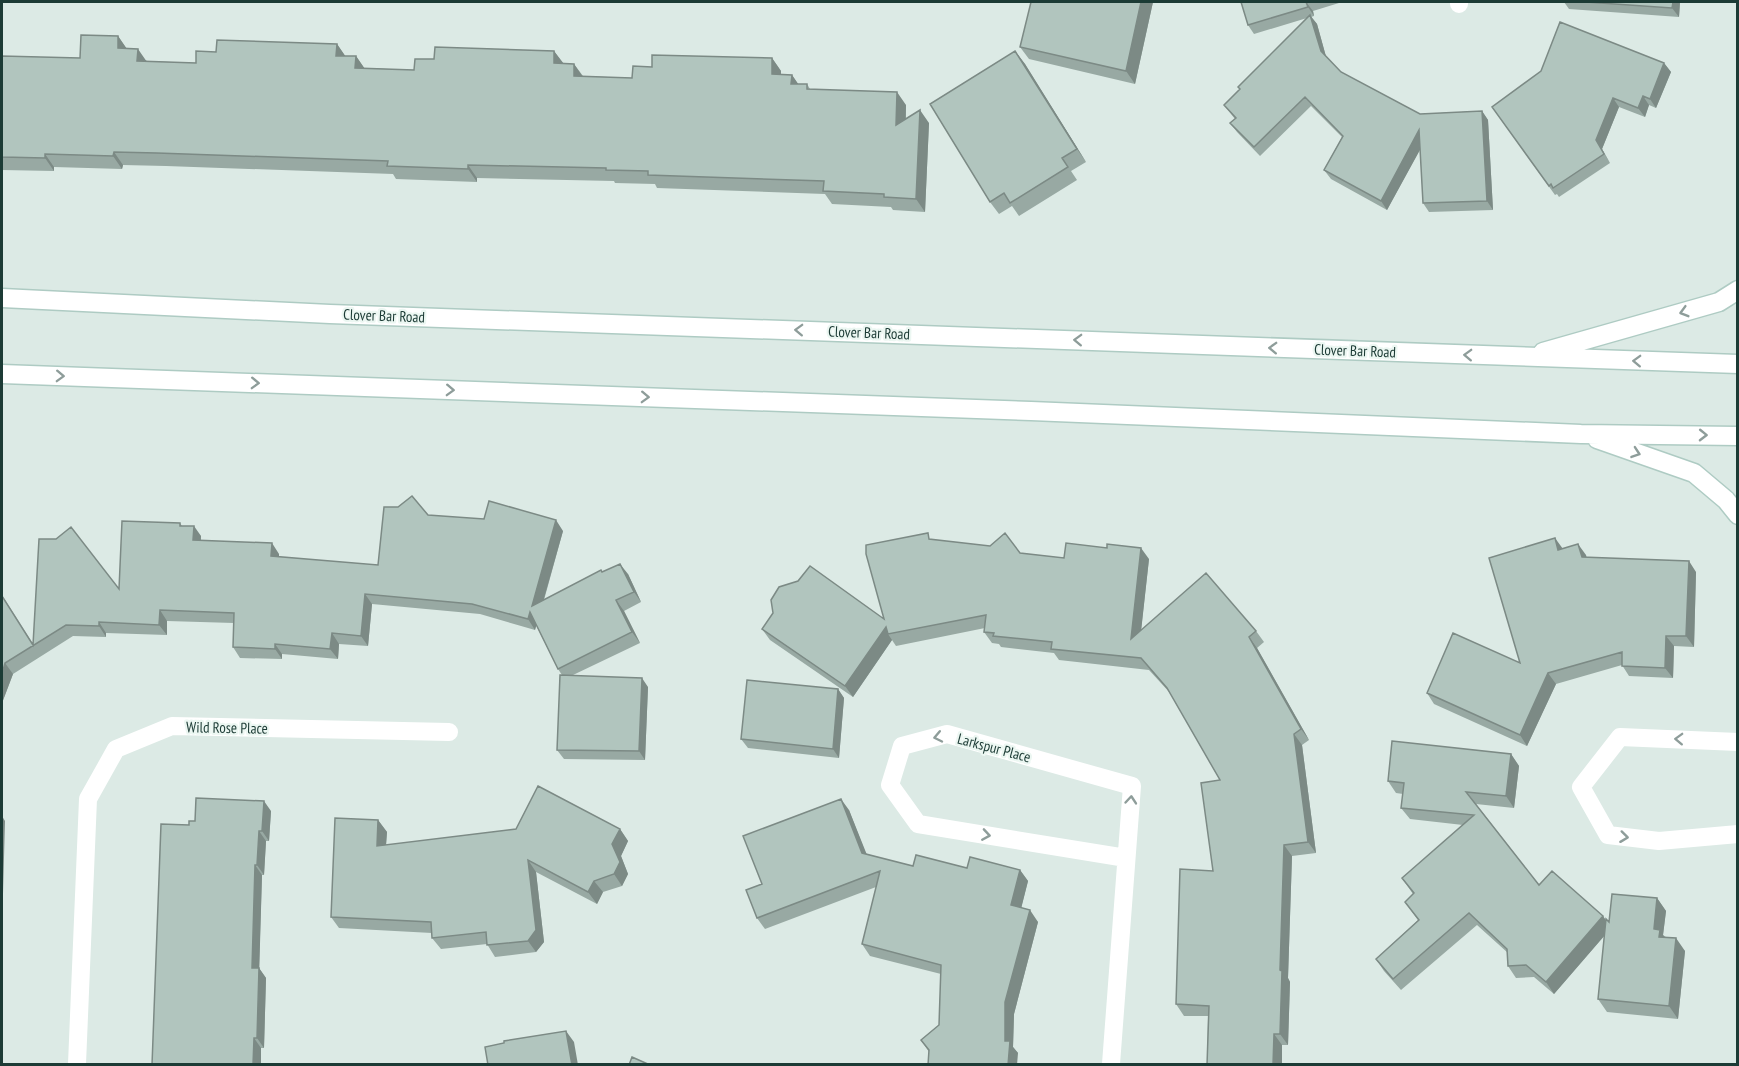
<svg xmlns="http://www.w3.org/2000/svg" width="1739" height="1066" font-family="'PT Sans Narrow',sans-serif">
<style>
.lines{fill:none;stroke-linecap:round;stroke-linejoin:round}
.secondary-casing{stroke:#aecbc3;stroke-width:21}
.minor{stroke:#fff;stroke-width:18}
.secondary{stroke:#fff;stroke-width:18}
.wall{fill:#98a9a3}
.shaded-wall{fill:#7c8a85}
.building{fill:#b1c5be;stroke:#7c8a85;stroke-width:1.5}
.oneway{stroke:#8e9d9a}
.labels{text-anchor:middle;stroke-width:4.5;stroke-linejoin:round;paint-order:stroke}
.street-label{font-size:15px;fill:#1c3b35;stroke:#ecf7f2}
</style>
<rect width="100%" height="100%" fill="#dceae5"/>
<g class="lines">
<defs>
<path id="secondary" d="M2 298 330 314 1738 364
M1543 352 1719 302 1738 290
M2 374 1031 411 1581 434 1738 436
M1597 439 1694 473 1726 500 1738 515"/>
</defs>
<use href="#secondary" class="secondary-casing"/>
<path class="minor" d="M1459 2V4
M1738 742 1620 737 1581 787 1608 835 1659 841 1738 834
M77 1064 88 799 116 749 172 726 449 732
M1111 1064 1132 786 947 734 902 746 890 785 918 824 1126 858"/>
<use href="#secondary" class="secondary"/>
</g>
<path class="wall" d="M1153 2 1135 84 1029 59 1020 47Z
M1241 2H1339V3L1313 11 1314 16 1311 17 1317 24 1326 57 1341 72 1420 114 1482 111 1488 120 1493 210 1429 212 1423 203 1420 149 1387 210 1331 179 1324 170 1342 137 1311 106 1260 156 1237 132 1230 123 1235 119 1224 105 1240 90 1307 18 1254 34 1248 25Z
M1564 2H1680L1679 17 1569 9Z
M118 36 126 48 147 61 196 63 216 52 337 44 345 56H356L364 68 414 70 434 59 554 51 563 64H574L583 76 632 78 652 67 772 58 781 71V75H792L798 84H807L810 89 906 105V119L929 123 925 212 893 210 891 207 832 204 825 194 657 188 655 184 615 183 614 181 477 178V182L396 179 393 174 166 166 123 165 122 169 54 167V171L2 170V56L80 58Z
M1015 51 1025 64 1086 162 1071 171 1077 180 1019 216 1012 206 999 214 990 202Z
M1664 63 1671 72 1656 108 1649 105 1645 117 1619 107 1602 149 1610 163 1559 197 1557 194 1555 195 1492 107Z
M428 515 563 531 544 600 602 572 628 574 641 602 624 611 640 643 573 675 648 687 645 760 564 759 557 750 562 675 558 669 536 625 535 630 480 614 372 604 368 646 339 644 338 659 282 654V659L240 658 233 647 234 623 167 621V635L106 633V637L73 636 13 674 2 703V595L33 644 119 589 180 523 182 526 201 536V541L279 554V557L378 565Z
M933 540 1020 553 1064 558 1149 559 1141 630 1256 631 1264 642 1257 648 1309 740 1302 745 1316 853 1292 856 1288 978 1290 982 1288 1045H1282V1065H1207L1208 1016H1184L1176 1004 1213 871 1220 780 1171 694 1149 670 1059 660 1054 653 1001 647 999 644 992 643 984 632 985 628 896 646 892 640 853 697 770 640 762 629 884 619Z
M1562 549 1586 555V557L1696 572 1694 647 1674 646 1673 678 1629 676 1622 665 1556 684 1527 746 1434 704 1427 693 1520 663Z
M838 689 844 698 839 758 748 748 741 739Z
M1511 754 1519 766 1514 808 1476 804 1539 885 1603 916 1606 921 1609 922 1657 898 1666 911 1663 935 1685 951 1678 1019 1607 1012 1598 999 1605 935 1554 994 1534 977 1516 978 1508 966V953L1477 925 1401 990 1384 971 1376 959 1418 920 1405 902 1413 894 1402 878 1463 825 1410 819 1401 808 1403 794 1396 793 1388 781Z
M849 810 866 854 913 866 1020 870 1028 881 1021 908 1038 922 1014 1014 1013 1047 1018 1053 929 1052 921 1040 939 1025 941 974 870 956 862 944 876 887 765 929 757 918 762 884Z
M271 811 269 841H266L264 875H262L259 968 266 978 264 1048H261V1065H152L189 825Z
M378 820 387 832 386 845 620 829 628 841 621 856 628 874 622 886 603 892 597 904 536 872 544 942 536 952 495 957 487 944 441 949 432 938V933L339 928 331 917Z"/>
<path class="shaded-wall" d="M1141 2H1153L1135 84 1126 71Z
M1306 2 1313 11 1314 16 1308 7Z
M1673 2H1680L1679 17 1672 8Z
M1310 15 1317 24 1327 60 1321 51Z
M118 36 127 49 118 48Z
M337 44 346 57 336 56Z
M138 49 147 62 137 61Z
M554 51 564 64 554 63Z
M1015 51 1025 64 1086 162 1077 149Z
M356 56 365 69 355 68Z
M772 58 781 71V87L772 74Z
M1664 63 1671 72 1656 108 1650 99Z
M574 64 583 77 574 76Z
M792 75 801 88 791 84Z
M897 92 906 105 905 138 896 125Z
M1643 96 1649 105 1645 117 1638 108Z
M1613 98 1619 107 1602 149 1610 163 1596 140Z
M920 110 929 123 925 212 916 199Z
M1482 111 1488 120 1493 210 1487 201Z
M1419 130 1426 139 1387 210 1381 201Z
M114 152 123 165 122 169 113 156Z
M45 154 54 167V171L45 158Z
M468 165 477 178V182L468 169Z
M556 520 563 531 539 616 532 606Z
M194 526 201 536 200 551 193 540Z
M1555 538 1563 549 1558 550Z
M272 543 279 554V567L271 556Z
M1578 544 1586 555 1590 568 1582 557Z
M1141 548 1149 559 1139 650 1131 639Z
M1689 561 1696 572 1694 647 1686 636Z
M620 564 628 574 641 602 634 592Z
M365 594 372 604 368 646 361 636Z
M616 600 624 611 640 643 632 632Z
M160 610 167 621V635L159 625Z
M530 612 537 623 535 630 528 619Z
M99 622 106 633V637L99 626Z
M886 627 888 634 892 640 853 697 845 686Z
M332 633 339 644 338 659 330 649Z
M1666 636 1674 646 1673 678 1665 668Z
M1249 637 1257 648 1309 740 1301 729Z
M275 644 282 654V659L275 649Z
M5 663 13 674 2 703V674Z
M1548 673 1556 684 1527 746 1520 735Z
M642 678 648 687 645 760 639 751Z
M838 689 844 698 839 758 833 749Z
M1294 734 1302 745 1316 853 1308 842Z
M1511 754 1519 766 1514 808 1506 796Z
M841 799 849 810 871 865 862 853Z
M264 801 271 811 269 841 262 831Z
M2 816 5 821 2 930Z
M378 820 387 832 385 858 377 846Z
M620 829 628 841 621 856 628 874 622 886 614 874 612 844Z
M259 831 266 841 264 875 257 865Z
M1284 845 1292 856 1288 978 1290 982 1288 1045 1280 1034V970Z
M528 860 536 872 544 942 536 952 528 941Z
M255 865 262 875 259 978 252 968Z
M1020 870 1028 881 1019 917 1011 905Z
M594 881 603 892 597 904 588 892Z
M1657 898 1666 911 1663 935 1669 943 1668 949 1654 929Z
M1030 910 1038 922 1014 1014 1013 1047 1018 1053 1017 1065H1008L1005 1041V1002Z
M1603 916 1611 928 1554 994 1546 982Z
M1676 938 1685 951 1678 1019 1669 1006Z
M259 968 266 978 264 1048 257 1038Z
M566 1031 574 1042 578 1065H572Z
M1274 1034 1282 1045V1065H1273Z
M254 1038 261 1048V1065H253Z"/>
<path class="building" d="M1031 2H1141L1126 71 1020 47Z
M1241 2H1308H1306L1308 7 1248 25Z
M1586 2H1673L1672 8Z
M1310 15 1321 51 1341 72 1420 114 1482 111 1487 201 1423 203 1419 130 1381 201 1324 170 1343 136 1305 97 1254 147 1230 123 1236 118 1224 105 1240 89 1238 87Z
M1560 22 1664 63 1650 99 1643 96 1638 108 1613 98 1596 140 1604 154 1553 188 1551 184 1549 186 1492 107 1541 71Z
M81 35 118 36V48L138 49 137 61 196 63V51L216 52 217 40 337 44 336 56H356L355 68 414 70 415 59H434L435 47 554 51V63L574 64V76L632 78 633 66 652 67V55L772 58V74L792 75 791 84H807V89L897 92 896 125 920 110 916 199 884 197V194L823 191 824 181 648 175V171L606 170V168L468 165V169L387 166 388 161 157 153 114 152 113 156 45 154V158L2 157V56L80 58Z
M1015 51 1077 149 1062 158 1068 167 1010 203 1004 193 990 202 930 104Z
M412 496 428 515 484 519 489 501 556 520 532 606 601 570 602 572 620 564 634 592 616 600 632 632 558 669 530 612 528 619 472 604 365 594 361 636 332 633 330 649 275 644V649L233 647 234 613 160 610 159 625 99 622V626L66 625 5 663 2 674V596L33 645 39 539H56L71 527 119 589 122 521 180 523V526H194L193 540 272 543 271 556 378 565 384 507H398Z
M928 533 929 539 990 546 1005 533 1020 553 1064 558 1066 543 1107 548V544L1141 548 1131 639 1206 573 1256 631 1249 637 1301 729 1294 734 1308 842 1284 845 1280 970 1282 971 1280 1034H1274L1273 1065H1207L1209 1006 1176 1004 1180 869 1213 871 1201 783 1220 780 1167 688 1141 658 1051 649 1052 642 993 636 994 633 984 632 986 615 888 634 886 627 845 686 762 629 773 613 771 600 779 587 798 581 810 566 884 619 866 554V545Z
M1555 538 1558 550 1578 544 1582 557 1689 561 1686 636H1666L1665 668 1622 666V652L1548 673 1520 735 1427 693 1453 633 1520 663 1489 558Z
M560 675 642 678 639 751 557 750Z
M747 680 838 689 833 749 741 739Z
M1392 741 1511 754 1506 796 1466 792 1539 885 1552 871 1603 916 1546 982 1526 965 1508 966 1507 949 1469 913 1393 979 1376 959 1419 920 1405 902 1414 893 1402 878 1474 815 1401 808 1404 783 1388 781Z
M538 786 620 829 612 844 620 862 614 874 594 881 588 892 528 860 536 930 528 941 487 945 486 932 432 938 431 922 331 917 335 818 378 820 377 846 516 829Z
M196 798 264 801 262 831H259L257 865H255L252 968H259L257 1038H254L253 1065H152L161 824 189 825V821H195Z
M841 799 862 853 913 866 916 855 967 868 970 857 1020 870 1011 905 1030 910 1005 1002V1041H1010L1008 1065H928L929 1050 921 1040 939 1025 941 965 862 944 880 871 757 918 746 890 762 884 743 836Z
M1612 894 1657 898 1654 929 1660 930 1659 937 1676 938 1669 1006 1598 999 1606 919 1609 922Z
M566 1031 572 1065H488L485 1047 504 1043V1041Z
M632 1057 650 1065H629Z"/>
<defs><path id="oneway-chevron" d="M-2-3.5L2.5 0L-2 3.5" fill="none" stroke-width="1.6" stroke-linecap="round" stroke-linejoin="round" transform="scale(1.5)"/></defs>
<g class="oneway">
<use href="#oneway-chevron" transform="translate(1684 312) rotate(164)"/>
<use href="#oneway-chevron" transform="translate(799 330) rotate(-178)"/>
<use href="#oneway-chevron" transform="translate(1078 340) rotate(-178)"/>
<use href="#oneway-chevron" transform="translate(1273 348) rotate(-178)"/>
<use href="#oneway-chevron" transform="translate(1468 355) rotate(-178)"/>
<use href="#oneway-chevron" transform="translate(1637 361) rotate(-178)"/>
<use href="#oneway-chevron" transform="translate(60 376) rotate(2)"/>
<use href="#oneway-chevron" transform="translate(255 383) rotate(2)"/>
<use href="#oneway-chevron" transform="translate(450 390) rotate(2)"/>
<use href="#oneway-chevron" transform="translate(645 397) rotate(2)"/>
<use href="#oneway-chevron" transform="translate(1703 435) rotate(1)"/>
<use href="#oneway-chevron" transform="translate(1636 453) rotate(19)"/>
<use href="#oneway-chevron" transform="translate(938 737) rotate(168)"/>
<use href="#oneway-chevron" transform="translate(1679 739) rotate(-178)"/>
<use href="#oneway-chevron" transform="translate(1131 800) rotate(-85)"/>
<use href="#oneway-chevron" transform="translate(986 835) rotate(9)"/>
<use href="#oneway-chevron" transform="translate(1624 837) rotate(7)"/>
</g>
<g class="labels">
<g class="street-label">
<text transform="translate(384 316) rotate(2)" y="5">Clover Bar Road</text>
<text transform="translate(869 333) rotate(2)" y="5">Clover Bar Road</text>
<text transform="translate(1355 351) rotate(2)" y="5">Clover Bar Road</text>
<text transform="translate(227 728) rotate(1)" y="5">Wild Rose Place</text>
<text transform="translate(994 748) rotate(15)" y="5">Larkspur Place</text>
</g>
</g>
<rect width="1739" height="1066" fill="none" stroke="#1c3b35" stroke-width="6"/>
</svg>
